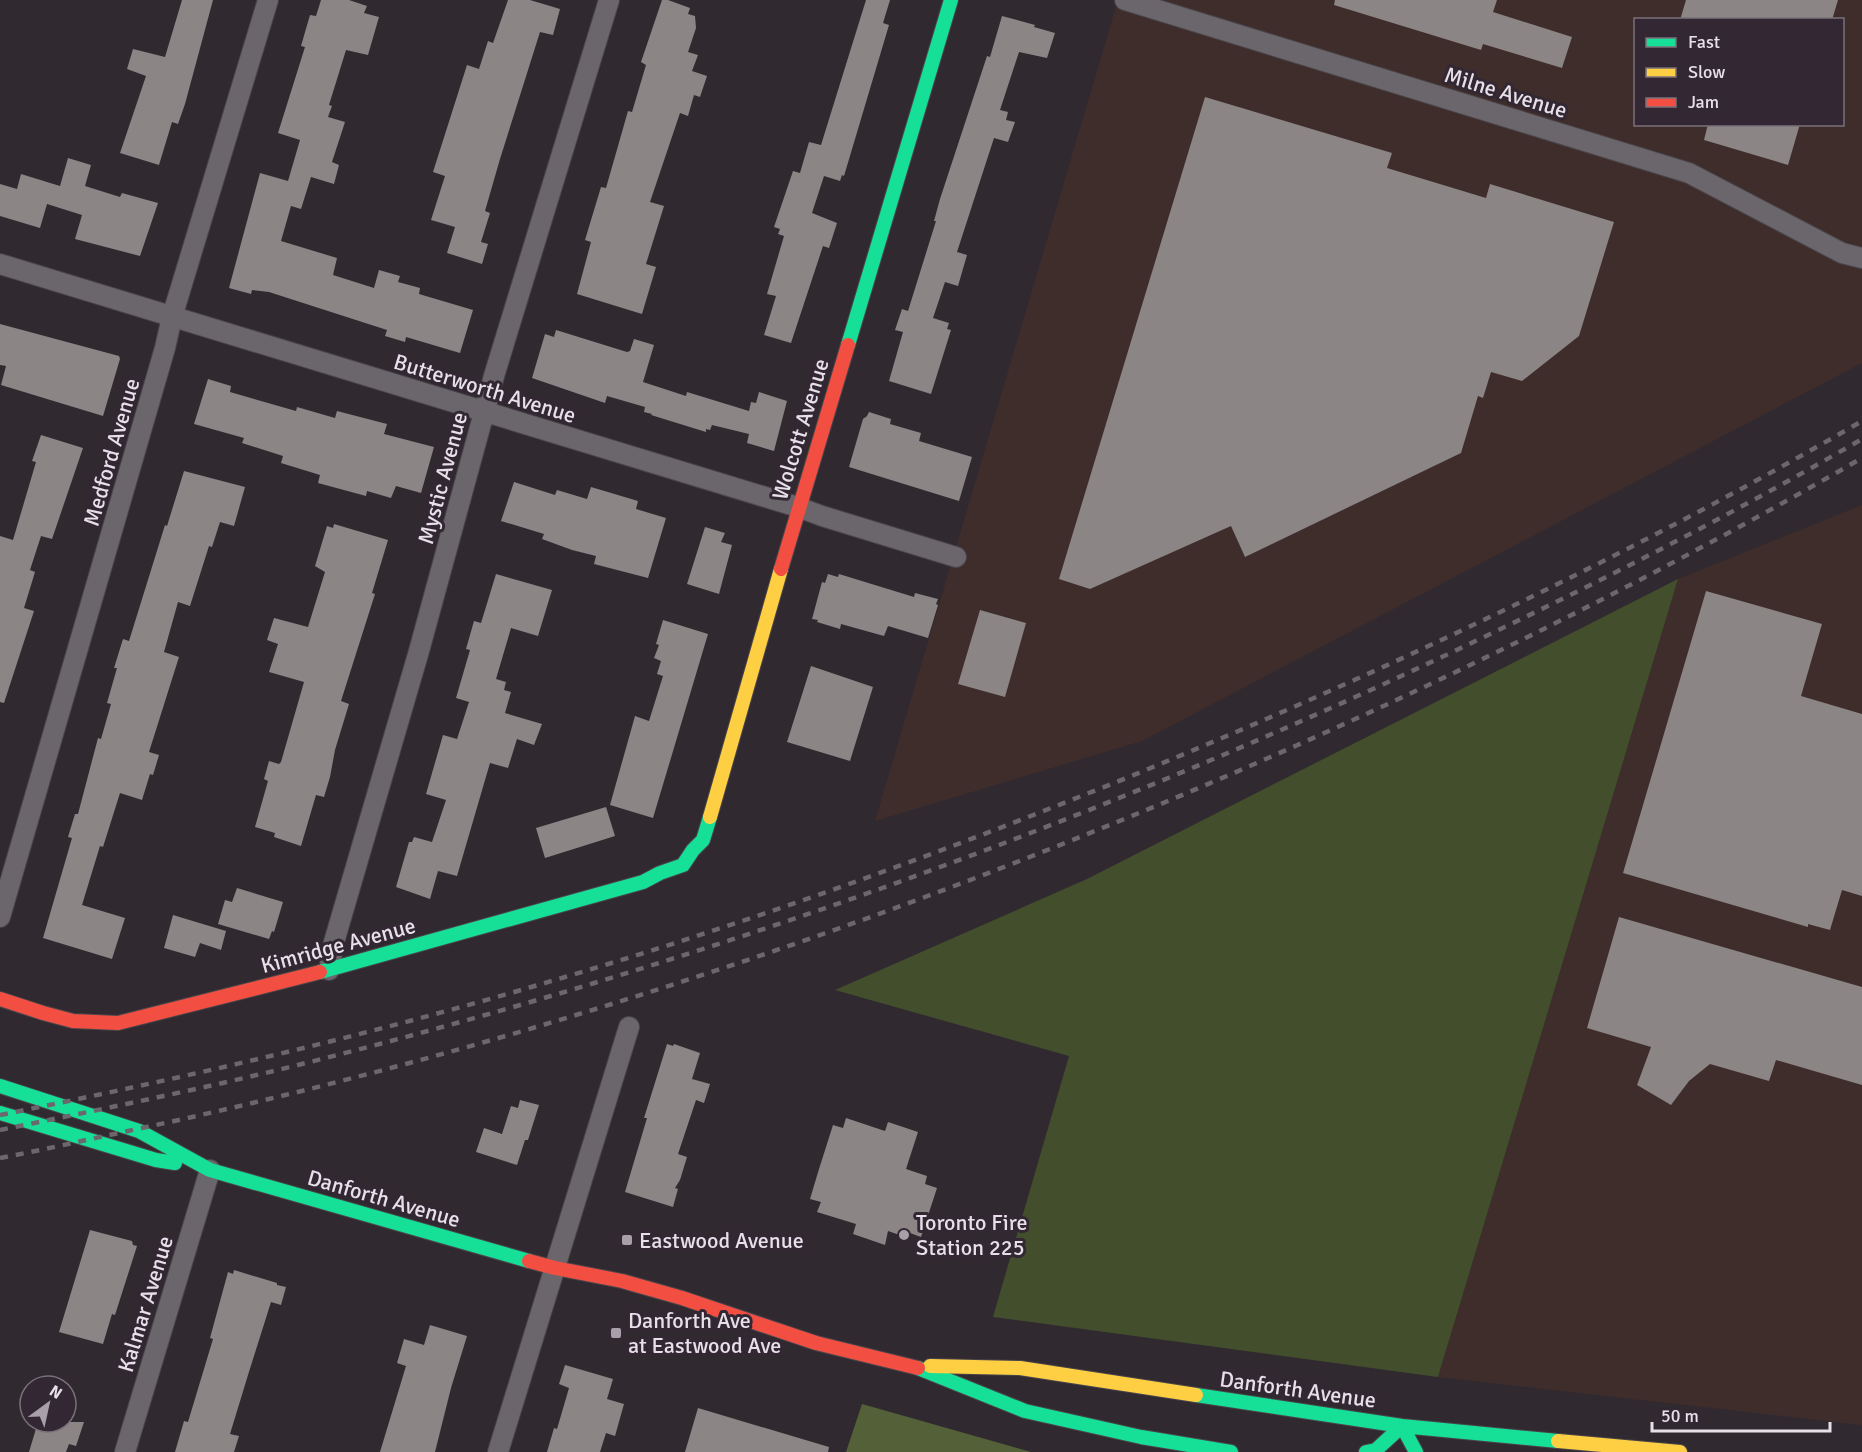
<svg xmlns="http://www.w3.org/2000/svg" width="1862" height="1452" font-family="Signika,sans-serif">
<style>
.industrial{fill:#3f2d2b;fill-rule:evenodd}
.green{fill:#434e2c}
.forest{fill:#536038}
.building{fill:#8b8585}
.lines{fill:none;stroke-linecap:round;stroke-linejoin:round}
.street-casing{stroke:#49454a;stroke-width:22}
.fast-casing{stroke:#49454a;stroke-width:16}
.slow-casing{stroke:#49454a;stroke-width:16}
.jam-casing{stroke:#49454a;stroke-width:16}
.street{stroke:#6b666b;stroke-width:20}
.fast{stroke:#16e098;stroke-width:14}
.slow{stroke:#ffcf43;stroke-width:14}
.jam{stroke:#f24e42;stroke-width:14}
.rail{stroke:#6c676c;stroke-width:4.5;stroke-dasharray:8 8;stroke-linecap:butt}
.poi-dot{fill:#a7a0a8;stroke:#322733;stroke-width:2}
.labels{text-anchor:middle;stroke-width:6;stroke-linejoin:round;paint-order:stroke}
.street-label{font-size:22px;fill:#e7e0e8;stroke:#322733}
.poi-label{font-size:22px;fill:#e7e0e8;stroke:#322733;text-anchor:start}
</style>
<rect width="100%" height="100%" fill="#302a30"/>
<path class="industrial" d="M1118 0H1862V363L1142 741 875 821ZM1636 20H1842V124H1636Z
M1862 505V1425L1438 1377 1678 579Z"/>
<path class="green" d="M1678 579 1438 1377 993 1317 1069 1056 835 990 1087 879Z"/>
<path class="forest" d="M862 1404 1031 1452H846Z"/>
<path class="building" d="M182 0H213L185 104 178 124 172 122 159 165 120 153 146 76 127 69 133 49 165 57Z
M321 0H349L367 6 364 13 379 17 368 55 346 50 329 105 332 106 328 117 345 122 332 162 339 165 334 184 311 177 301 209 291 206 281 241 337 258 333 275 374 288 379 270 400 276 398 282 420 288 419 294 473 310 460 353 406 337 405 342 385 336 387 330 269 292 252 290 251 294 229 288 260 173 288 181 300 140 278 133 305 47 301 46 310 15 316 16Z
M508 0H530L560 9 553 35 540 32 500 159 485 211 490 213 481 242 488 244 482 264 447 253 455 227 431 220 445 176 433 172 467 65 479 69 488 41 493 43Z
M662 0H668L690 8 688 14 695 16 696 28 688 52 698 55 692 71 707 76 700 97 694 95 688 116 680 113 650 202 664 206 646 264 656 267 642 314 577 294 591 242 585 240 601 187 606 188 628 111 632 112 646 65 641 62Z
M866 0H890L883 23 889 25 844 176 842 175 840 181 824 176 812 213 837 223 829 248 823 246 791 343 764 335 776 296 767 294 784 236 778 234 780 229 774 227 793 171 800 173 809 142 821 145Z
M1335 0H1497L1493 12 1572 37 1562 68 1483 44 1481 50 1334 5Z
M1686 0H1838L1832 20H1680Z
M1002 16 1035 25 1034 27 1055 33 1047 58 1019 52 1000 110 1008 112 1006 120 1015 122 1008 142 994 138 957 252 967 255 958 286 945 282 933 318 949 323 947 329 951 330 931 394 889 381 903 332 895 330 902 309 908 311 936 221H934L940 199 987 56 990 57Z
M1205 97 1392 153 1387 168 1486 198 1490 184 1614 222 1579 336 1522 381 1491 372 1483 398 1478 396 1461 453 1245 557 1231 526 1090 589 1059 579Z
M1708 124H1800L1788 165 1704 140Z
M68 158 91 165 85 186 120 197 122 193 158 203 140 256 75 239 82 215 47 204 40 228 0 216V184L17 189 21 174 60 186Z
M0 324 119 356 120 359 103 416 1 385 6 366 0 365Z
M556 330 627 352 630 351 634 339 654 345 643 382 686 396 687 392 749 411 751 402 756 403 759 392 787 401 774 451 747 443 749 434 712 425 710 430 706 429V432L651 415 652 414 644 412 645 407 607 396 605 403 532 378 545 334 554 337Z
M208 379 231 386 230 392 296 411 297 407 335 418 337 411 387 424 384 434 434 447 421 493 396 486 391 498 367 491 366 496 318 483 320 475 281 463 283 456 242 443 244 438 194 424Z
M869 412 891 419 890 424 921 433 919 441 972 457 959 501 849 467 863 419 867 416Z
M41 435 83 448 52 539 41 536 30 570 35 572 24 608 34 611 4 703 0 702V536L13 540 36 462 32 461Z
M184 471 245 487 234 526 220 522 212 547 209 546 190 606 178 602 164 652 179 657 149 752 159 755 153 775 150 774 142 800 120 793 103 847 100 846 82 905 125 918 112 959 43 938 72 838 68 837 75 814H78L98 738 101 739 111 704 107 703 117 668H114L123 639 129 641 165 525 167 526Z
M514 482 555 495 557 490 587 499 591 487 638 501 636 509 666 518 648 578 594 564 596 556 572 550 542 539 544 534 501 521Z
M334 524 388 540 372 593 375 594 341 701 349 704 335 750 330 777 324 797 316 795 301 846 274 837 275 833 255 827 268 781 264 779 269 761 279 764 281 762 304 682 269 672 278 644 267 640 274 618 308 627 325 572 315 566 327 526 333 528Z
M705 527 725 533 721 542 732 545 719 594 687 584Z
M496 574 552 590 538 636 511 628 496 679 506 682 504 690 511 692 505 713 542 724 534 745 517 739 508 768 490 763 457 876 438 871 430 899 396 887 409 842H412L414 837 432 842 446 800 426 794 443 735 457 739 469 702 456 698 470 650 466 649 474 621 481 623Z
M828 574 838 577 839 574 914 597 915 593 938 599 936 604 938 605 928 638 888 626 884 636 841 624 840 629 817 622 818 620 812 619 822 582 825 583Z
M1706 591 1822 624 1801 696 1862 714V896L1842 890 1830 930 1808 924V927L1623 873Z
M980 610 1026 623 1005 697 958 684Z
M663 620 708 634 653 818 610 805 635 716 649 721 663 676 657 674 661 661 654 658 659 645 656 644Z
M811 666 873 687 850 761 787 742Z
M606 807 615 836 545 858 536 828Z
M237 888 283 902 274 932 272 931 269 939 218 924 225 900 232 902Z
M173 915 226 931 221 950 200 943 195 957 164 948Z
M1619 917 1862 987V1085L1776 1060 1769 1081 1710 1064 1689 1081 1671 1105 1637 1085 1651 1047 1587 1028Z
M667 1044 673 1046 674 1044 700 1053 692 1079 710 1084 704 1103 696 1100 678 1154 687 1157 680 1180 675 1188 678 1189 673 1207 625 1192 647 1118H644Z
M520 1100 539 1105 528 1140H525L517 1165 476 1152 484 1128 502 1134 511 1106 518 1108Z
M846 1118 885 1131 888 1122 918 1132 906 1169 927 1176 925 1184 937 1188 921 1237 910 1233 908 1238 888 1231 885 1245 853 1234 856 1224 817 1212 821 1202 810 1199 819 1169 833 1125 843 1128Z
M90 1230 132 1241 133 1245 137 1246 115 1315 112 1314 103 1344 59 1332Z
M234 1270 277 1283V1285L286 1287 281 1305 271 1302 248 1375 230 1434 239 1436 234 1452H175L184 1421 188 1422 213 1339 210 1338 228 1272 233 1274Z
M430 1325 467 1336 451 1388 435 1452H380L406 1366 397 1363 404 1339 424 1345Z
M565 1365 613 1379 607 1399 624 1404 615 1436 606 1433 600 1452H547L554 1428 557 1429 569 1388 559 1384Z
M698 1408 829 1447 828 1452H685Z
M38 1422H84L76 1446 69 1444 66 1452H29Z"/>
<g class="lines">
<defs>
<path id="street" d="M1125 0 1689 173 1842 253 1862 258
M0 264 798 507 822 516 956 557
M0 917 165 348 172 317 268 0
M329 970 334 942 419 651 494 376 609 0
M125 1452 210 1170
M498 1452 629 1027"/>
<path id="fast" d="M848 345 951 0
M320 972 643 882 660 873 683 865 693 850 703 840 710 817
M0 1086 139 1131 210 1170 529 1261
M0 1113 156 1160 175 1163
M918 1368 1025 1411 1141 1437 1231 1452
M1196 1395 1402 1426 1558 1441
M1402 1426 1416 1452
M1366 1452 1376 1450 1402 1426"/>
<path id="slow" d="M710 817 781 569
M930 1366 1020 1368 1196 1395
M1558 1441 1680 1452"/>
<path id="jam" d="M781 569 848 345
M0 999 43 1013 73 1021 118 1023 320 972
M529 1261 555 1268 622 1281 682 1298 816 1343 918 1368"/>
</defs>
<use href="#street" class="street-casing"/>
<use href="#fast" class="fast-casing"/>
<use href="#slow" class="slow-casing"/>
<use href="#jam" class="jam-casing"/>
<use href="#street" class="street"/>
<use href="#fast" class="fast"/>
<use href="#slow" class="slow"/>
<use href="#jam" class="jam"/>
<path class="rail" d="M0 1115C190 1077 379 1033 565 977 761 919 952 849 1141 772 1388 670 1631 555 1862 421
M0 1130C98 1110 197 1090 294 1066 690 967 1075 830 1444 656 1586 589 1726 518 1862 439
M0 1158C43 1150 85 1140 128 1131 364 1081 595 1014 823 934 1182 807 1531 649 1862 458"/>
</g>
<g class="poi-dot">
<circle cx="904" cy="1235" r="6"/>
<rect x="621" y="1234" width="12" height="12" rx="3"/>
<rect x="610" y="1327" width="12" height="12" rx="3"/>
</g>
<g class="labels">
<g class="street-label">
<text transform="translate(1506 92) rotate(17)" y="8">Milne Avenue</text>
<text transform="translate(485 388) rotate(17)" y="8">Butterworth Avenue</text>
<text transform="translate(800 429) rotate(-73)" y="8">Wolcott Avenue</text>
<text transform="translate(111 452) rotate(-74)" y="8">Medford Avenue</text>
<text transform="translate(442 478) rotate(-75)" y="8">Mystic Avenue</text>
<text transform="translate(338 945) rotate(-15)" y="8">Kimridge Avenue</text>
<text transform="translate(384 1198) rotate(16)" y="8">Danforth Avenue</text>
<text transform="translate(145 1304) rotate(-73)" y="8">Kalmar Avenue</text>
<text transform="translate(1298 1389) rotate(8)" y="8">Danforth Avenue</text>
</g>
<g class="poi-label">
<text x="916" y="1230">Toronto Fire<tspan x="916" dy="25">Station 225</tspan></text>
<text x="639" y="1248">Eastwood Avenue</text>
<text x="628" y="1328">Danforth Ave<tspan x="628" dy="25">at Eastwood Ave</tspan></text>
</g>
</g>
<rect x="1634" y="18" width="210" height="108" fill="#322733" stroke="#7a717b" stroke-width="1.5"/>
<rect x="1646" y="38" width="30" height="9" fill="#16e098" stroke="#7a717b" stroke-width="1.5"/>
<text x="1688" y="48" font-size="18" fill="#e7e0e8">Fast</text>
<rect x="1646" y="68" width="30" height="9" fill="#ffcf43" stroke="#7a717b" stroke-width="1.5"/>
<text x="1688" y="78" font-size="18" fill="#e7e0e8">Slow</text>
<rect x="1646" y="98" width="30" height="9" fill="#f24e42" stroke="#7a717b" stroke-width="1.5"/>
<text x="1688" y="108" font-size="18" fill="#e7e0e8">Jam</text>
<g transform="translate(48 1404) rotate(33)"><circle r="28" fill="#322733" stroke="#7a717b" stroke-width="1.5"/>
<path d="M0-4.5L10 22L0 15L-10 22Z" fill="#a7a0a8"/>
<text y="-9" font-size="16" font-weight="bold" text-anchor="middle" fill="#e7e0e8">N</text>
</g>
<path d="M1652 1422v9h178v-9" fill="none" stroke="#e7e0e8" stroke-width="3"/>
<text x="1661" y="1422" font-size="18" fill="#e7e0e8" stroke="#322733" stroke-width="4.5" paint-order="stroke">50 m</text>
</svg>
